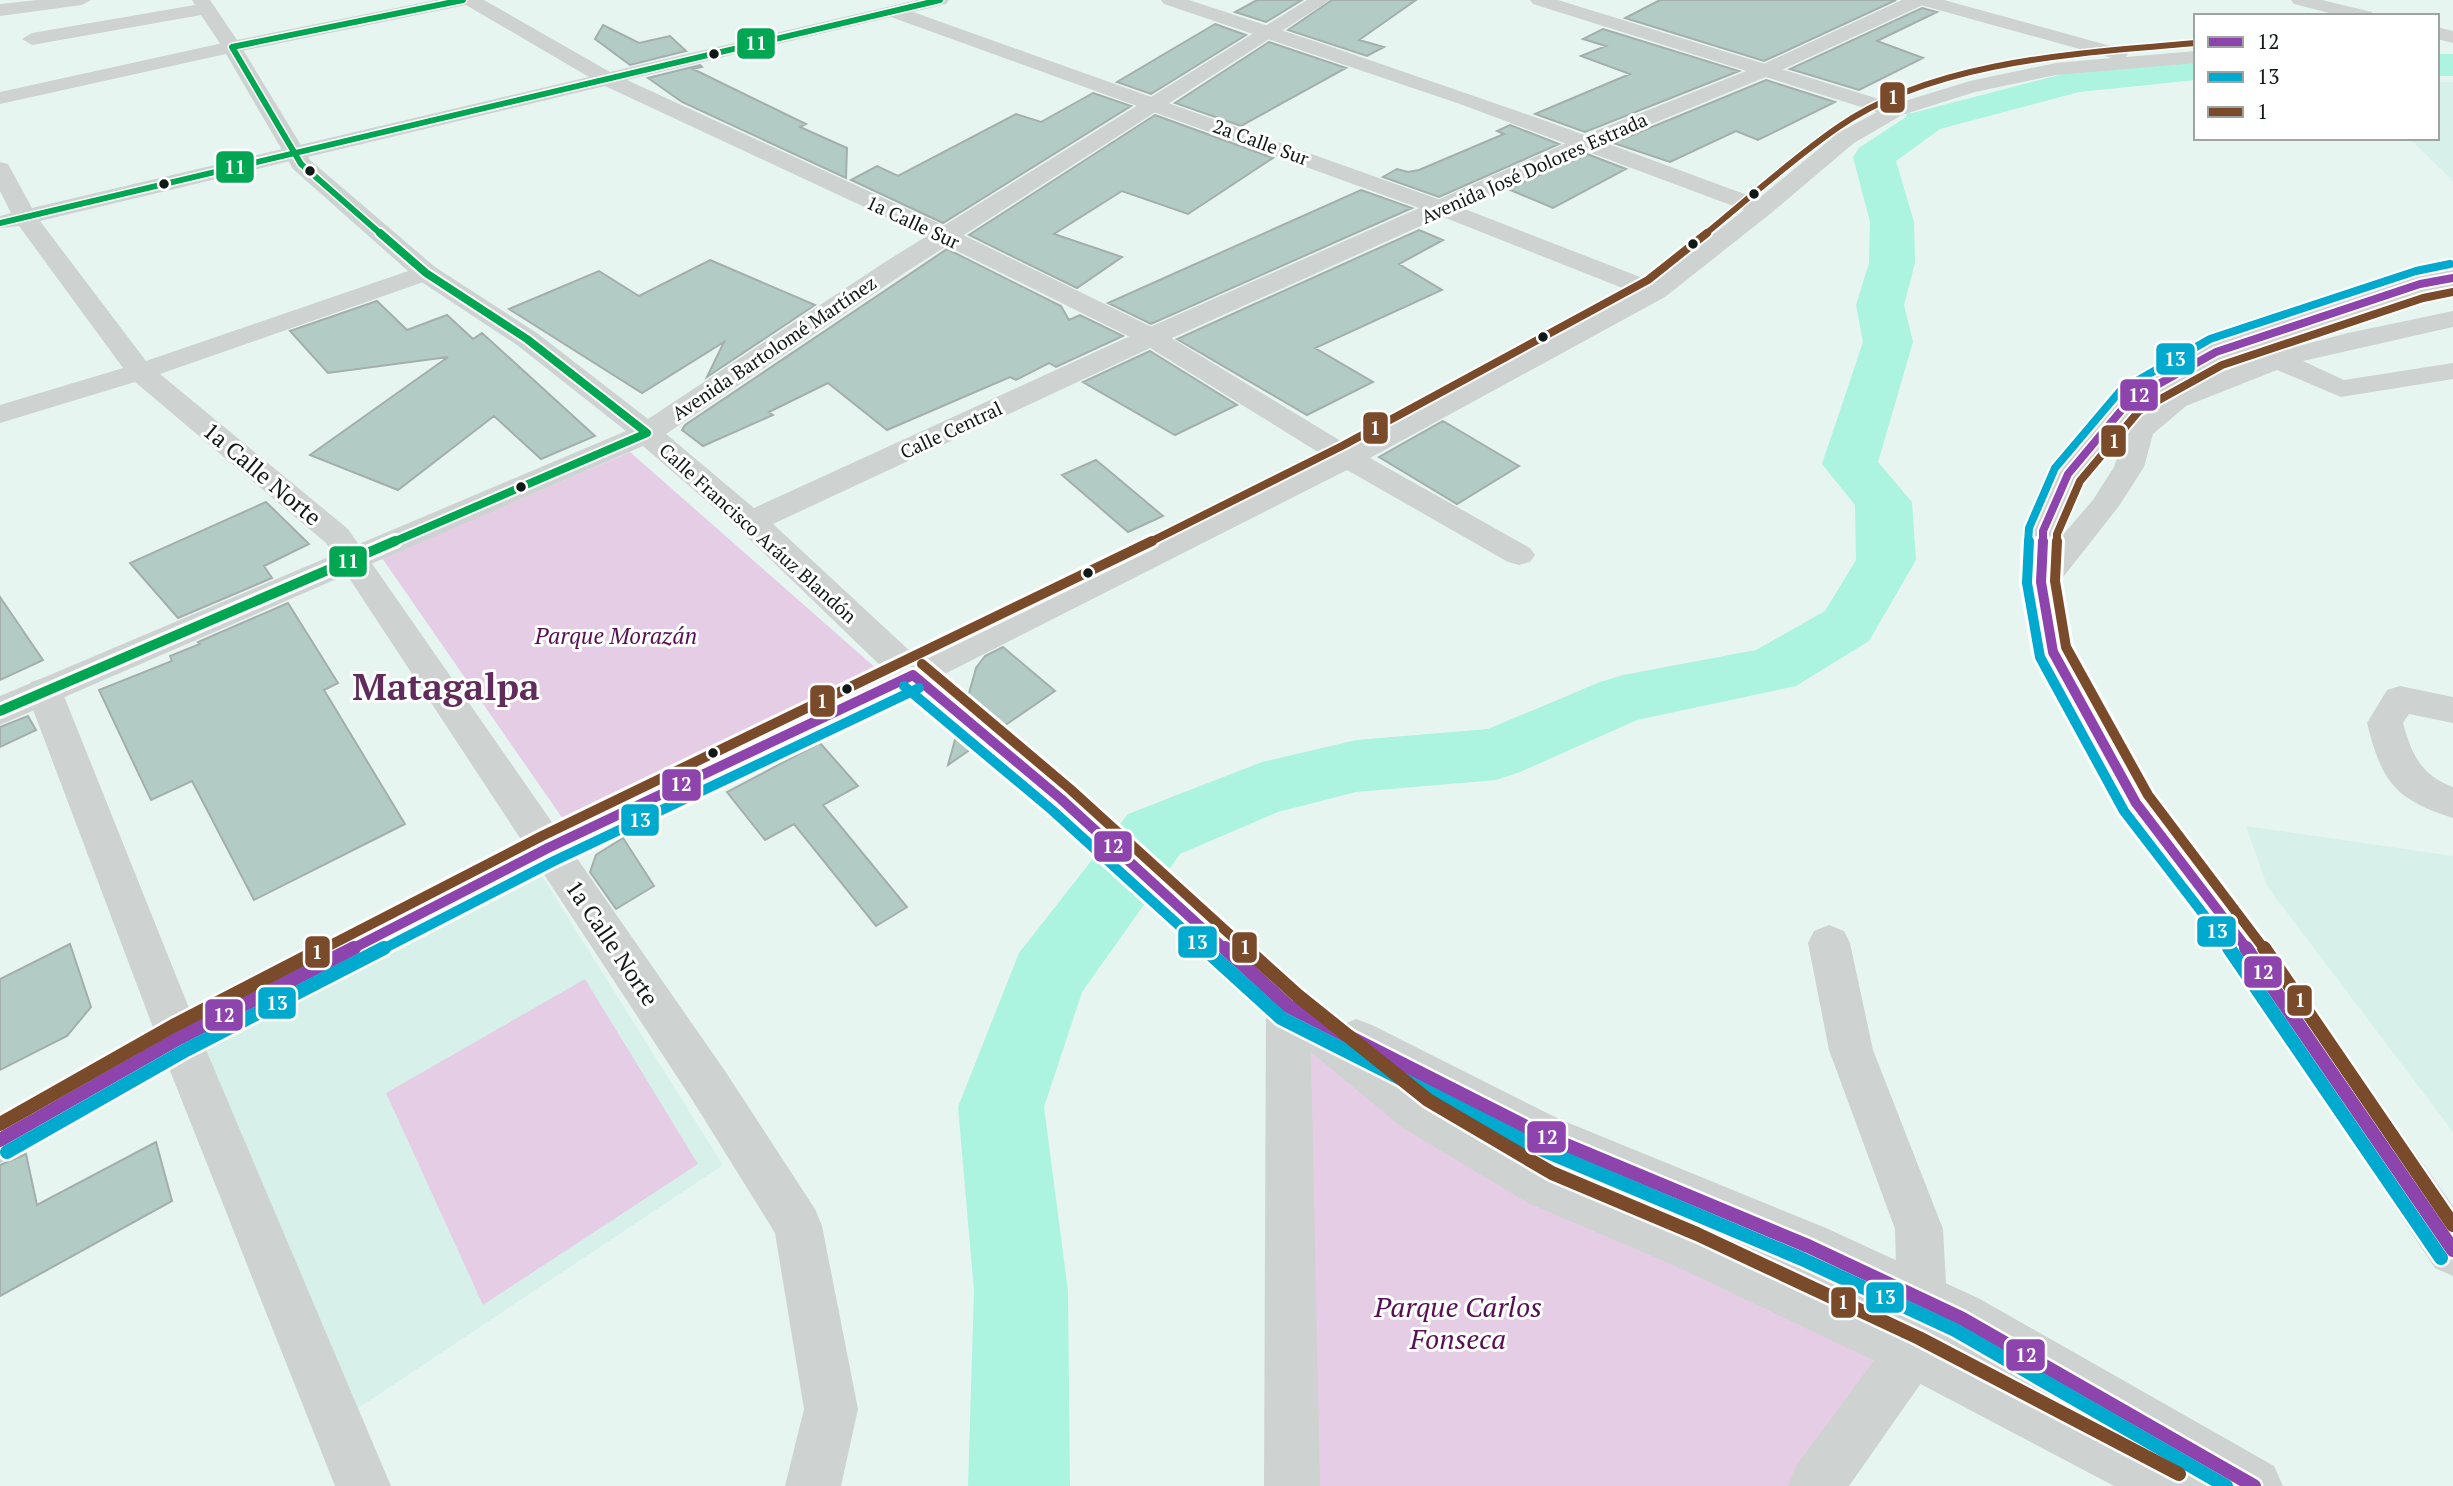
<svg xmlns="http://www.w3.org/2000/svg" width="2453" height="1486" font-family="'PT Serif',serif">
<style>
.built{fill:#d7f1ea}
.green{fill:#e5cee5}
.lines{fill:none;stroke-linecap:round;stroke-linejoin:round}
.stream{stroke:#acf3e0;stroke-width:6}
.river{fill:#acf3e0;fill-rule:evenodd}
.building{fill:#b3cbc5;stroke:#a4afac;stroke-width:2}
.street{fill:#ced2d1;fill-rule:evenodd}
.secondary{fill:#ced2d1;fill-rule:evenodd}
.primary{fill:#ced2d1;fill-rule:evenodd}
.bus-1-far2-casing{stroke:#fff;stroke-width:12}
.bus-1-far1-casing{stroke:#fff;stroke-width:16}
.bus-1-casing{stroke:#fff;stroke-width:19}
.bus-2-far2-casing{stroke:#fff;stroke-width:12}
.bus-2-far1-casing{stroke:#fff;stroke-width:16}
.bus-2-casing{stroke:#fff;stroke-width:19}
.bus-3-far3-casing{stroke:#fff;stroke-width:9}
.bus-3-far2-casing{stroke:#fff;stroke-width:12}
.bus-3-far1-casing{stroke:#fff;stroke-width:16}
.bus-3-casing{stroke:#fff;stroke-width:19}
.bus-4-far2-casing{stroke:#fff;stroke-width:9}
.bus-4-far1-casing{stroke:#fff;stroke-width:12}
.bus-4-casing{stroke:#fff;stroke-width:16}
.bus-1-far2{stroke:#8e44ad;stroke-width:8}
.bus-1-far1{stroke:#8e44ad;stroke-width:10}
.bus-1{stroke:#8e44ad;stroke-width:14}
.bus-2-far2{stroke:#00a9ce;stroke-width:8}
.bus-2-far1{stroke:#00a9ce;stroke-width:10}
.bus-2{stroke:#00a9ce;stroke-width:14}
.bus-3-far3{stroke:#7a4b2a;stroke-width:6}
.bus-3-far2{stroke:#7a4b2a;stroke-width:8}
.bus-3-far1{stroke:#7a4b2a;stroke-width:10}
.bus-3{stroke:#7a4b2a;stroke-width:14}
.bus-4-far2{stroke:#00a651;stroke-width:6}
.bus-4-far1{stroke:#00a651;stroke-width:8}
.bus-4{stroke:#00a651;stroke-width:10}
.bus-dot{fill:#101916;stroke:#fff;stroke-width:2.5}
.labels{text-anchor:middle;stroke-width:6;stroke-linejoin:round;paint-order:stroke}
.far-street-label{font-size:19px;fill:#101916;stroke:#fff}
.street-label{font-size:23px;fill:#101916;stroke:#fff}
.park-label{font-size:23px;font-style:italic;fill:#571153;stroke:#fff}
.near-park-label{font-size:28px;font-style:italic;fill:#571153;stroke:#fff}
.town-label{font-size:37px;font-weight:bold;fill:#5f2c5b;stroke:#fff}
.line-badge{stroke:#fff;stroke-width:2.5}
.badge-label{font-size:19px;text-anchor:middle;font-weight:bold;fill:#fff}
</style>
<rect width="100%" height="100%" fill="#e7f5f1"/>
<path class="built" d="M2437 82H2453V181L2409 138H2437Z
M2246 826 2453 856V1132L2267 886Z
M540 873 723 1165 342 1419 204 1050Z"/>
<path class="green" d="M630 452 887 678 565 822 382 558Z
M585 979 698 1164 483 1305 386 1093Z
M1288 1006 1420 1112 1913 1351 1816 1486H1299Z"/>
<g class="lines">
<path class="stream" d="M1909 116 1926 121"/>
<path class="river" d="M2437 54H2453V76H2437Z
M2196 58V80L2079 92 1940 129 1896 161 1914 222 1915 263 1904 305 1913 342 1878 462 1912 502 1916 560 1869 641 1796 686 1637 720 1520 772 1496 780 1356 792 1278 812 1180 854 1082 992 1044 1107 1068 1291 1070 1486H968L974 1291 958 1107 1019 953 1128 814 1262 762 1356 740 1488 729 1600 682 1623 675 1756 650 1825 611 1856 560 1855 505 1822 464 1863 342 1856 305 1869 263 1870 222 1853 157 1859 148 1912 113 2078 70Z"/>
</g>
<path class="building" d="M1257 0H1302L1266 22 1235 12Z
M1332 0H1416L1359 40 1384 47 1367 56 1288 30Z
M1660 0H1896L1764 61 1625 18Z
M1922 8 1937 12 1877 41 1923 58 1859 90 1790 69Z
M1215 24 1246 35 1151 94 1117 82Z
M603 25 639 43 670 36 686 51 630 65 595 39Z
M1603 29 1739 71 1585 132 1535 114 1630 74 1581 56 1606 46 1583 39Z
M1269 42 1346 68 1241 126 1175 103Z
M700 65 702 67 693 69 806 124 800 127 847 148 846 178 682 102 648 78Z
M1766 80 1835 102 1758 140 1736 131 1670 162 1613 143Z
M1093 93 1131 106 943 223 851 180 877 166 898 176 1016 114 1041 122Z
M1155 115 1273 158 1188 214 1122 191 1054 234 1122 257 1077 288 969 235Z
M1510 125 1559 144 1439 197 1383 177 1397 169 1408 172 1419 170 1504 134 1497 131Z
M1587 154 1626 169 1553 208 1508 189Z
M1361 190 1412 208 1151 324 1108 303Z
M1419 230 1443 240 1399 264 1442 290 1315 348 1373 382 1307 415 1177 339Z
M947 249 1061 306 1069 320 1080 315 1123 336 1056 367 1049 363 1016 380 1010 377 887 430 828 383 769 412 773 415 703 446 682 430 685 425Z
M710 260 815 305 707 377 724 342 642 393 509 309 599 271 639 296Z
M377 301 407 330 447 315 473 339 482 333 595 436 541 459 494 416 398 490 310 455 448 357 328 373 290 331Z
M1150 351 1237 405 1175 435 1083 382Z
M1443 421 1519 466 1457 504 1379 457Z
M1096 460 1163 516 1128 532 1062 475Z
M266 502 309 544 264 566 272 578 178 618 130 563Z
M0 597 43 660 0 680Z
M288 603 338 683 324 690 405 824 254 900 192 781 151 800 99 690 172 661 170 656 200 644 198 642Z
M1003 647 1055 691 1004 726 968 697 976 668 985 656Z
M28 716 36 730 0 747V727Z
M956 736 971 749 948 765Z
M820 743 858 786 823 805 907 907 876 926 794 824 765 840 727 792Z
M623 838 654 886 616 909 590 872 596 855Z
M70 944 91 1007 67 1036 0 1070V979Z
M156 1142 172 1201 0 1296V1165L26 1154 37 1205Z"/>
<g class="lines">
<path class="street" d="M37 0H91L82 5 0 16V4Z
M192 0H210L237 40 436 0H484L610 72 917 0H949L946 4 913 12 1449 203 1653 282 1744 210 1460 104 1164 4 1161 0H1189L1326 45 1549 122 1758 199 1838 133 1877 112 1533 4 1530 0H1558L1895 104 1970 81 2056 63 2112 58 1917 4 1914 0H1944L2125 50 2128 54 2126 57 2196 51V63L2056 75 1975 92 1902 115 1854 143 1770 214 1665 297 1370 458 1530 548 1535 555 1530 562 1519 565 1508 562 1347 470 925 684 913 687 901 684 895 675 901 666 1326 457 1142 343 935 240 605 86 40 221 146 361 417 268 426 265 435 268 439 273 435 278 160 374 348 529 725 1071 815 1209 822 1226 858 1409 841 1486H785L804 1409 775 1233 693 1101 326 543 135 382 0 423V405L123 368 19 226 0 228V216L11 213 0 191V162L8 164 32 208 589 77 466 5 232 53 225 51 201 15 32 45 22 39 32 33 195 5ZM891 17 1433 213 1635 293 1349 446 1160 331 953 230 627 80Z
M2291 0H2322L2372 12 2374 16H2341L2294 4Z
M2437 27 2453 31V43L2437 39Z
M2453 311V327L2303 361 2344 380 2453 363V379L2341 397 2277 370 2186 406 2153 434 2144 467 2119 506 2053 590 2041 593 2029 590 2025 582 2029 574 2093 500 2114 467 2129 425 2166 394 2268 354 2348 333Z
M44 678 57 682 62 691 201 1038 391 1486H335L157 1038 26 691 31 682Z
M2400 686 2453 697V723L2409 714 2403 723C2412 755 2421 775 2453 787V818C2394 799 2382 782 2367 723L2387 690Z
M1829 925 1844 931 1850 943 1873 1050 1943 1229 1947 1301 1939 1351 1931 1369 1849 1486H1788L1796 1466 1889 1340 1897 1301 1895 1229 1829 1050 1808 943 1814 931Z
M1288 987 1303 993 1310 1006 1320 1486H1264L1266 1006 1273 993Z"/>
<path class="secondary" d="M1307 0H1330L903 274 666 434 754 508 1141 331 1580 137 1759 66 1902 0H1928L1925 4 1773 74 1596 147 1161 343 773 524 926 666 1075 788 1304 992 1344 1024 1356 1019 1372 1025 1559 1119 1826 1228 1980 1299 2274 1466 2283 1486H2114L1894 1370 1673 1265 1528 1203 1403 1128 1272 1020 1047 810 909 692 563 860 195 1053 17 1156 0 1163V1114L163 1023 533 836 887 672 739 529 643 446 0 725V696L626 431 517 345 417 279 293 169 226 54 0 104V92L232 41 239 43 310 160 435 267 537 333 648 419 885 262ZM1556 1165 1635 1198 1564 1169Z"/>
<path class="primary" d="M2453 270V286L2425 291 2226 358 2140 406 2083 475 2059 531 2058 582 2071 652 2150 792 2260 933 2453 1206V1276L2435 1268 2230 959 2122 814 2035 652 2024 582 2027 531 2052 474 2082 435 2120 394 2206 346 2411 278Z"/>
<defs>
<path id="bus-1-far2" d="M2043 543V531L2068 474 2130 400 2216 352 2420 284 2453 278"/>
<path id="bus-1-far1" d="M2043 541 2041 582 2053 652 2136 803 2248 950
M913 675 1061 799 1226 950
M350 950 548 848 913 675"/>
<path id="bus-1" d="M1225 948 1288 1006 1542 1135 1808 1246 1961 1318 2254 1486
M2246 948 2453 1250
M0 1140 179 1038 354 948"/>
<path id="bus-2-far2" d="M2028 543 2029 528 2055 468 2121 390 2210 339 2416 271 2450 264"/>
<path id="bus-2-far1" d="M2029 541 2027 583 2040 657 2124 811 2231 950
M904 686 1052 810 1206 950
M381 950 554 861 919 688"/>
<path id="bus-2" d="M1204 948 1281 1018 1536 1147 1802 1259 1955 1330 2226 1486
M2229 948 2441 1258
M7 1152 186 1050 384 948"/>
<path id="bus-3-far3" d="M1704 235C1748 199 1791 160 1837 128 1933 60 2081 53 2195 43"/>
<path id="bus-3-far2" d="M1148 543 1342 446 1648 280 1707 233
M2057 543V534L2080 481 2139 411 2222 365 2423 298 2453 292"/>
<path id="bus-3-far1" d="M2057 541 2055 581 2066 647 2148 795 2265 950
M922 664 1070 789 1247 950
M321 950 542 836 1152 541"/>
<path id="bus-3" d="M1245 948 1297 995 1428 1100 1552 1173 1697 1234 1919 1338 2179 1474
M2264 948 2453 1225
M0 1124 173 1026 324 948"/>
<path id="bus-4-far2" d="M0 223 940 0
M382 235 301 164 232 47 463 0"/>
<path id="bus-4-far1" d="M380 233 426 273 527 339 647 433 391 543"/>
<path id="bus-4" d="M0 711 395 541"/>
</defs>
<use href="#bus-1-far2" class="bus-1-far2-casing"/>
<use href="#bus-1-far1" class="bus-1-far1-casing"/>
<use href="#bus-1" class="bus-1-casing"/>
<use href="#bus-2-far2" class="bus-2-far2-casing"/>
<use href="#bus-2-far1" class="bus-2-far1-casing"/>
<use href="#bus-2" class="bus-2-casing"/>
<use href="#bus-3-far3" class="bus-3-far3-casing"/>
<use href="#bus-3-far2" class="bus-3-far2-casing"/>
<use href="#bus-3-far1" class="bus-3-far1-casing"/>
<use href="#bus-3" class="bus-3-casing"/>
<use href="#bus-4-far2" class="bus-4-far2-casing"/>
<use href="#bus-4-far1" class="bus-4-far1-casing"/>
<use href="#bus-4" class="bus-4-casing"/>
<use href="#bus-1-far2" class="bus-1-far2"/>
<use href="#bus-1-far1" class="bus-1-far1"/>
<use href="#bus-1" class="bus-1"/>
<use href="#bus-2-far2" class="bus-2-far2"/>
<use href="#bus-2-far1" class="bus-2-far1"/>
<use href="#bus-2" class="bus-2"/>
<use href="#bus-3-far3" class="bus-3-far3"/>
<use href="#bus-3-far2" class="bus-3-far2"/>
<use href="#bus-3-far1" class="bus-3-far1"/>
<use href="#bus-3" class="bus-3"/>
<use href="#bus-4-far2" class="bus-4-far2"/>
<use href="#bus-4-far1" class="bus-4-far1"/>
<use href="#bus-4" class="bus-4"/>
</g>
<g class="bus-dot">
<circle cx="714" cy="54" r="6"/>
<circle cx="310" cy="171" r="6"/>
<circle cx="164" cy="184" r="6"/>
<circle cx="1754" cy="194" r="6"/>
<circle cx="1693" cy="244" r="6"/>
<circle cx="1543" cy="337" r="6"/>
<circle cx="521" cy="487" r="6"/>
<circle cx="1088" cy="573" r="6"/>
<circle cx="847" cy="689" r="6"/>
<circle cx="713" cy="753" r="6"/>
</g>
<g class="labels">
<g class="far-street-label">
<text transform="translate(1261 142) rotate(20)" y="7">2a Calle Sur</text>
<text transform="translate(1534 168) rotate(-24)" y="7">Avenida José Dolores Estrada</text>
<text transform="translate(913 222) rotate(25)" y="7">1a Calle Sur</text>
<text transform="translate(774 348) rotate(-34)" y="7">Avenida Bartolomé Martínez</text>
<text transform="translate(951 430) rotate(-25)" y="7">Calle Central</text>
<text transform="translate(758 533) rotate(42)" y="7">Calle Francisco Aráuz Blandón</text>
</g>
<g class="street-label">
<text transform="translate(262 474) rotate(40)" y="8">1a Calle Norte</text>
<text transform="translate(612 943) rotate(56)" y="8">1a Calle Norte</text>
</g>
<g class="park-label">
<text x="616" y="644">Parque Morazán</text>
</g>
<g class="near-park-label">
<text x="1458" y="1317">Parque Carlos<tspan x="1458" dy="32">Fonseca</tspan></text>
</g>
<g class="town-label">
<text x="446" y="700">Matagalpa</text>
</g>
</g>
<g class="line-badge">
<rect x="736" y="27" width="40" height="33" rx="7" fill="#00a651"/>
<rect x="1879" y="81" width="27" height="33" rx="7" fill="#7a4b2a"/>
<rect x="215" y="150" width="40" height="34" rx="7" fill="#00a651"/>
<rect x="2155" y="342" width="41" height="34" rx="7" fill="#00a9ce"/>
<rect x="2119" y="378" width="40" height="34" rx="7" fill="#8e44ad"/>
<rect x="1362" y="411" width="27" height="34" rx="7" fill="#7a4b2a"/>
<rect x="2100" y="424" width="27" height="34" rx="7" fill="#7a4b2a"/>
<rect x="328" y="545" width="40" height="33" rx="7" fill="#00a651"/>
<rect x="809" y="684" width="27" height="34" rx="7" fill="#7a4b2a"/>
<rect x="661" y="768" width="41" height="34" rx="7" fill="#8e44ad"/>
<rect x="620" y="803" width="40" height="34" rx="7" fill="#00a9ce"/>
<rect x="1093" y="830" width="40" height="33" rx="7" fill="#8e44ad"/>
<rect x="2196" y="915" width="41" height="33" rx="7" fill="#00a9ce"/>
<rect x="1177" y="925" width="41" height="34" rx="7" fill="#00a9ce"/>
<rect x="1231" y="931" width="27" height="33" rx="7" fill="#7a4b2a"/>
<rect x="304" y="935" width="27" height="34" rx="7" fill="#7a4b2a"/>
<rect x="2243" y="955" width="40" height="34" rx="7" fill="#8e44ad"/>
<rect x="2286" y="984" width="27" height="33" rx="7" fill="#7a4b2a"/>
<rect x="257" y="986" width="40" height="34" rx="7" fill="#00a9ce"/>
<rect x="204" y="998" width="40" height="34" rx="7" fill="#8e44ad"/>
<rect x="1526" y="1120" width="41" height="34" rx="7" fill="#8e44ad"/>
<rect x="1865" y="1281" width="40" height="33" rx="7" fill="#00a9ce"/>
<rect x="1830" y="1286" width="27" height="33" rx="7" fill="#7a4b2a"/>
<rect x="2005" y="1338" width="41" height="34" rx="7" fill="#8e44ad"/>
</g>
<g class="badge-label">
<text x="756" y="50">11</text>
<text x="1893" y="104">1</text>
<text x="235" y="174">11</text>
<text x="2175" y="366">13</text>
<text x="2139" y="402">12</text>
<text x="1375" y="435">1</text>
<text x="2114" y="448">1</text>
<text x="348" y="568">11</text>
<text x="822" y="708">1</text>
<text x="681" y="791">12</text>
<text x="640" y="827">13</text>
<text x="1113" y="853">12</text>
<text x="2217" y="938">13</text>
<text x="1197" y="949">13</text>
<text x="1245" y="954">1</text>
<text x="317" y="959">1</text>
<text x="2263" y="979">12</text>
<text x="2300" y="1007">1</text>
<text x="277" y="1010">13</text>
<text x="224" y="1022">12</text>
<text x="1547" y="1144">12</text>
<text x="1885" y="1304">13</text>
<text x="1843" y="1309">1</text>
<text x="2026" y="1362">12</text>
</g>
<rect x="2194" y="14" width="245" height="126" fill="#ffffff" stroke="#9fa3a2" stroke-width="2"/>
<rect x="2208" y="37" width="35" height="10" fill="#8e44ad" stroke="#9fa3a2" stroke-width="2"/>
<text x="2257" y="49" font-size="21" fill="#101916">12</text>
<rect x="2208" y="72" width="35" height="10" fill="#00a9ce" stroke="#9fa3a2" stroke-width="2"/>
<text x="2257" y="84" font-size="21" fill="#101916">13</text>
<rect x="2208" y="107" width="35" height="10" fill="#7a4b2a" stroke="#9fa3a2" stroke-width="2"/>
<text x="2257" y="119" font-size="21" fill="#101916">1</text>
</svg>
